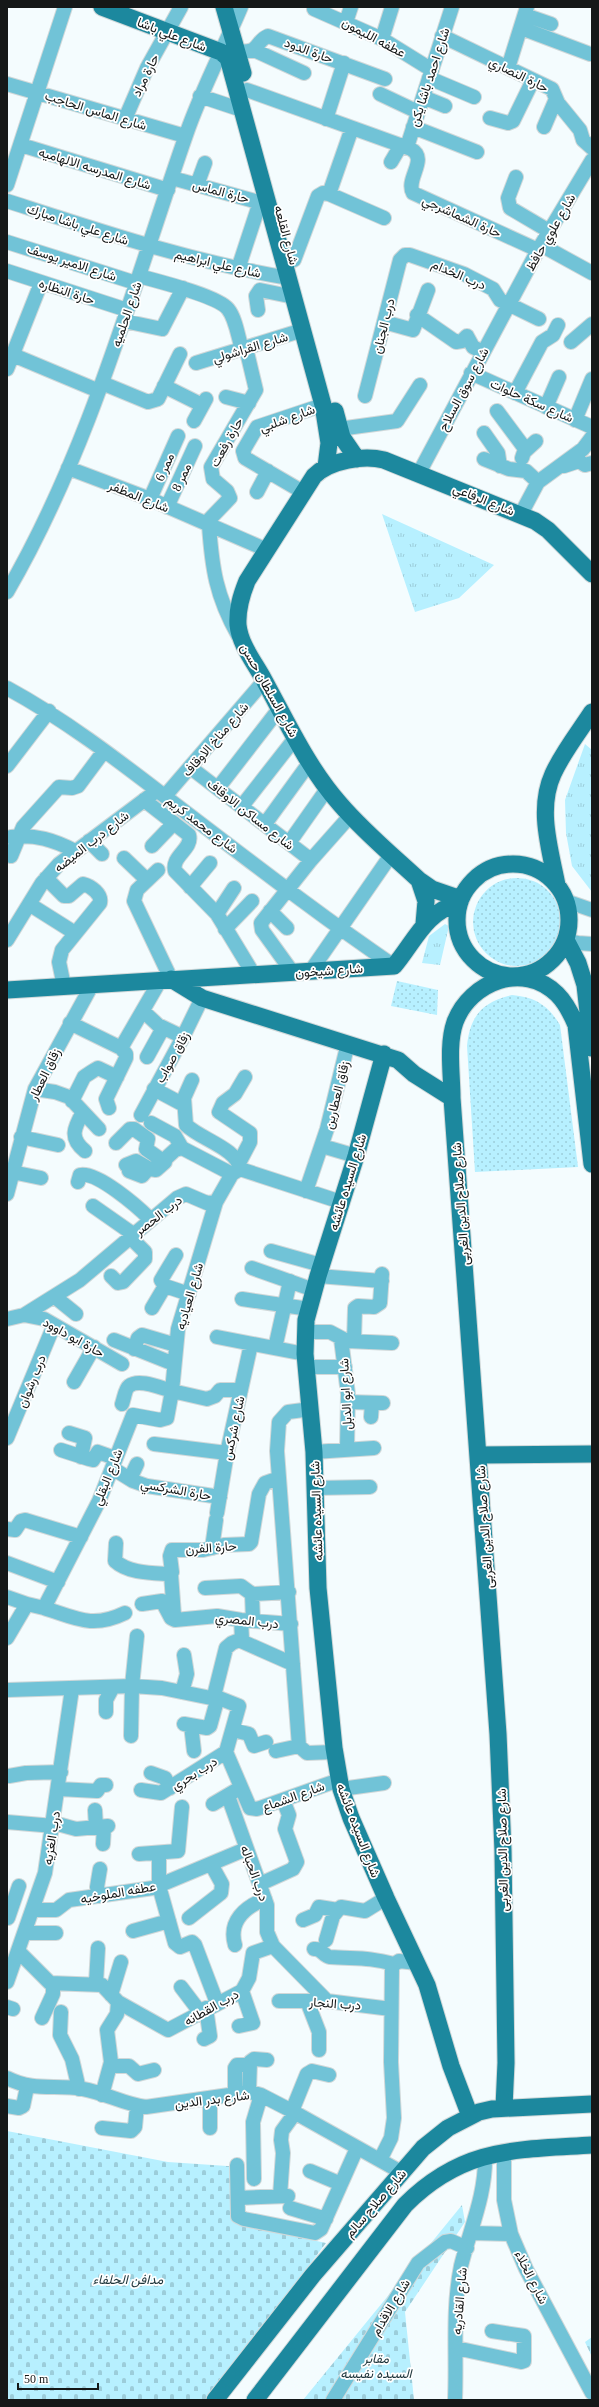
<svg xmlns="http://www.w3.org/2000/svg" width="599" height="2407" font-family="'Times New Roman',Vazirmatn,serif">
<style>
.grass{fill:url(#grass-tufts)}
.cemetery{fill:url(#cemetery-stones)}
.park{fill:url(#park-dots)}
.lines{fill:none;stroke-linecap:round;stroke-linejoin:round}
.minor-casing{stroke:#d0d8d9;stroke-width:16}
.major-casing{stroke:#d0d8d9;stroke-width:19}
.minor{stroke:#71c3d7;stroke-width:14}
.major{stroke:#1c889e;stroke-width:17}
.labels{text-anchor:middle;stroke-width:3.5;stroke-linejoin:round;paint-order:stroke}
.street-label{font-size:13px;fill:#151818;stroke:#fff}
.park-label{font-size:13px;font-style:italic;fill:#1d353b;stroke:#fff}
</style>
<defs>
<pattern id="grass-tufts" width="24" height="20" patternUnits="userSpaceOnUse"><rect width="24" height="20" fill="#b7f0ff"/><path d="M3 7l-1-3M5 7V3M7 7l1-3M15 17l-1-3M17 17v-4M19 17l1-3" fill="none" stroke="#9ccdda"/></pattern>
<pattern id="cemetery-stones" width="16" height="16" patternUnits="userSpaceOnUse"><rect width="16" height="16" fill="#b7f0ff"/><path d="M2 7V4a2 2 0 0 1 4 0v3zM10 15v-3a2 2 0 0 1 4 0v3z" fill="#9ccdda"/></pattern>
<pattern id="park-dots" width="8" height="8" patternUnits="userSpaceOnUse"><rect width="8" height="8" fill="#b7f0ff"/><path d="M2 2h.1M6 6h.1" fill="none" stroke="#9ccdda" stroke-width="1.8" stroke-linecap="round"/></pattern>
</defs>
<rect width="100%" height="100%" fill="#f4fcfe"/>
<path class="grass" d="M382 514 494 565 459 598 415 612Z
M585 744 592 750V892L572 866 566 833 565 800Z
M445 924 449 926 440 965 422 963 429 936Z"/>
<path class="cemetery" d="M7 2131 168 2162 242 2167 241 2225 326 2243 207 2400H7Z
M462 2205 465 2222 405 2312 414 2400H303Z
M592 2337V2357L585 2342Z"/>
<path class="park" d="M473 922a44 44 0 1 1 88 0a44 44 0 1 1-88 0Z
M397 981 438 990 437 1015 391 1006Z
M512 995C535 997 548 1005 560 1025L578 1167 475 1172 467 1046C470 1016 482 1002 512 995Z"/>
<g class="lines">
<defs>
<path id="minor" d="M314 9 382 39 432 70
M525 15 551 24
M346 22 351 7
M521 28 590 54
M442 36 552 89 558 103 580 130 583 140 592 148
M382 39 392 7
M254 50 304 73
M237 51C261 54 254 42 268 36L385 79
M508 68 527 7
M429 78 474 97
M7 84 185 136
M247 90 411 149C429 159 405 179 413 193L538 250
M380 94 418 112
M200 96 242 110
M423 97 445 106
M490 118 508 123 513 121 533 80
M125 119 147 68 181 7
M326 119 344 63
M413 127 477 152
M544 127 556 99
M352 128 329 194 384 218
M21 145 168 190
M407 147 452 7
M391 162 401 145
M516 177 508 198 510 208 549 231
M172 178 269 205
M7 185 65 7
M197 185 205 163
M7 201C100 231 192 262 289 278
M7 242 136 283
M541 245 592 273
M294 260 318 196 323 193 329 194
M238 269 260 202
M7 271 127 310
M139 276C157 281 218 296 228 309 236 319 238 337 242 349
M258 310 256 296 260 290 294 297
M417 315 456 342 462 341 467 336 473 347 483 352
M124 321 162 329 183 288
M384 322 413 330 428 290
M571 342 592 324
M13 355 99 391
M196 363 303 330
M7 369 41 283
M471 373 592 427
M102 383 148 402 158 399 180 354
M164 386 202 405
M515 393 542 342 553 335 558 325
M365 396 400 260 405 255H410L464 274 493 289 500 300 539 319
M226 397 249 403
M546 407 559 377
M497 411 526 450
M575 420 592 379
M194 421 206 399
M339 429 397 421 420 385
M484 433 498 453 500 466
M522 458 524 452 536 441
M484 459 509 469 526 471 538 482
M564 466 579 461 585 465 592 463
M68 468 150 499 267 550
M419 473 538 250 592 160
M257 492 268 471
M303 492 245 458 243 451 257 427 323 405
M150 499 178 436
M167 507 195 446
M521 514 538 482 583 449 592 437
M206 523 230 498 227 491 213 479 211 467 256 390 246 348
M209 525C212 568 216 596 238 635
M7 592C90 449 132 290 186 135 201 91 223 50 241 7
M7 688C64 719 115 758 167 798 242 855 316 913 394 966
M7 766 49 711
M191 768 311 860
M218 788 279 709
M165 796 264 681
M144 800 189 835C193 849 171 856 175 871L217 914 254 975
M242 806 296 737
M265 824 310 762
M11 837C35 834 54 840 75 851
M89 841 102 854
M289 843 327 789
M152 846 174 823
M11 856 23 827 59 787 72 788 78 786 104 751
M124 858 147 880
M158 870 137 890 134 901 171 979
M46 878 64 896H69L83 884C91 886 102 894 100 903L62 950 59 962 64 986
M190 887 210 863
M566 901 592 910
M29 904 75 933
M270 911 287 928
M217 914 234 888
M225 929 252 901
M7 940 42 883 59 864 151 795
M566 940 578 943 592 944
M310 972 391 855
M293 973 262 930 261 923 311 860 350 816
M143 1011 158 1025 183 1037
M70 1023 121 1048 161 979
M147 1057 163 1028
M192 1080 184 1098 186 1125C200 1139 238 1149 240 1169
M35 1089 55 1092 69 1097 99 1129
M154 1089 184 1105
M72 1101 84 1077C85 1076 96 1069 98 1068L117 1077
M109 1108 106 1099 126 1058V1054L121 1048
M83 1112C74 1128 69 1138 85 1151
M141 1115 183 1037 202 998
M151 1123 175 1136 182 1148
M21 1137 58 1145
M116 1143 130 1129H134L148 1139 146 1149 163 1161 175 1150 182 1148 232 1174
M322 1146 356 1156
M239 1163 250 1142V1133L219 1112 223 1103 235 1094 245 1077
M126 1165 136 1161 150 1169 156 1170 165 1162
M129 1171 142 1176 149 1168
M12 1172 41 1178
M78 1182 80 1175C97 1171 138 1207 150 1219
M306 1191 327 1129 348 1043
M7 1194 35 1089 92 985
M93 1206 133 1234
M271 1251 321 1265
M176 1255 161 1280 165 1286 189 1294
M252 1268 314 1290
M111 1276 118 1283 123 1282 145 1259V1252L130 1237
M318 1276 382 1281
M55 1297 76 1314
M242 1299 309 1309
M152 1308 165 1286
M24 1315 80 1280 177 1198 186 1194 207 1203 216 1202 232 1174 240 1169 341 1202
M7 1319 24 1315 44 1319 122 1364
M305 1332H330L347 1341 392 1343
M217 1337 305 1354
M341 1339 348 1394 347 1449
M114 1340 174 1364
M354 1341 355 1308 358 1306 374 1307 380 1303 382 1274
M275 1348 290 1281
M134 1349 138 1338 142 1335 176 1345
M306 1367H345
M74 1382 94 1347
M348 1402 383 1403
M122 1404C124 1399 125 1389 129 1386 139 1378 161 1388 172 1391L178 1329 216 1202
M311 1409 288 1412 279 1422 277 1451 299 1746 307 1753 334 1752
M371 1417 372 1403
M69 1433 85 1438 81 1457
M7 1438 54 1325
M154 1444 227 1453
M61 1450 89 1459 93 1460 98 1452 115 1458
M314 1452 374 1448
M112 1468 133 1481 147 1486 220 1497
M130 1479 137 1464
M315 1488 370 1487
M217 1513 227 1453 251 1344
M7 1529 15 1530 21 1521 25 1520 81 1537
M116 1543 115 1561C128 1573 151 1573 168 1574L172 1572 170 1556 172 1550H203L224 1545 249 1544 251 1542 259 1494 265 1483 279 1478
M212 1548 216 1520
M7 1563 58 1582
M171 1574 174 1615
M205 1588 241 1586 252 1594 289 1592
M252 1594 253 1621
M7 1597 27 1604
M142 1604 162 1601 171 1618 175 1620 217 1616 241 1620 291 1624
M44 1608C76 1618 92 1629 125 1613
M7 1638 27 1604 44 1608 99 1501 133 1415 160 1420 167 1418 172 1391 207 1399 215 1396 220 1390H241
M241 1641 293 1664
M7 1690 132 1686 162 1688 211 1698 214 1696 226 1648 232 1643 242 1639 241 1620
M182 1692 187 1674 184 1655
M214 1696 239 1706 226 1752 250 1808 257 1809 339 1780
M106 1712V1700L113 1687
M184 1724 207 1728 210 1726 218 1697
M191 1725 194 1751
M233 1730 249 1734 254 1746 266 1742
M131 1736 132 1686 137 1636
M276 1751 299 1746
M151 1773 165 1778 170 1788
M9 1776 26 1773 61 1772
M59 1789 97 1791 101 1785H106
M341 1789 384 1783
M141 1790 161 1793 226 1752
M228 1796 267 1905V1932L273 1946 327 2001
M213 1804 235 1791
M95 1810 96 1827
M7 1822 54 1826
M54 1823 76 1829 108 1826
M103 1844 104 1827
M139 1854 178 1851 182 1807
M159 1854V1886L175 1943 180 1947 192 1942 195 1945 217 2003
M260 1884 293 1869 297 1862 285 1829 289 1815 283 1800
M99 1896 97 1887 100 1869
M34 1910H56L69 1900 153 1888 246 1849
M8 1918 19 1886
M189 1918 221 1893 222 1884 211 1864
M303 1920 315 1915 319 1907 338 1910 341 1907 365 1911 386 1898
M133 1931 169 1921
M26 1933H56
M326 1940 333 1916 338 1910
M235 1945C228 1921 245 1907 265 1899
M314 1949C322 1948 323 1956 330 1957 355 1959 369 1957 394 1964
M19 1952 50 1983 102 1985 118 2002 168 2030 242 1991 249 1978 253 1953 273 1946
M7 1982 45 1873 72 1689
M96 1983 98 1948
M181 1987 200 2012
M111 1995 121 1962
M279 2001H327L391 2009
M307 2001 319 2032V2050
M7 2007 13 2009
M61 2012 60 2035 72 2059 79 2089
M42 2018 53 1994V1984
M239 2026 253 2023 242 1991
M204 2039 210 2036 206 2008
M110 2066H129L138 2074 154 2070
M7 2078C35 2092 54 2084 83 2089 105 2093 124 2104 146 2107L250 2092 261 2095 292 2111 401 2172
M249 2092 250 2062 254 2059 267 2060
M235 2094V2068L237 2065H245
M102 2095 111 2062 107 2030 117 2014 118 2002
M7 2106 19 2108 23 2106 27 2087
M292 2111 307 2074 312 2071 329 2075
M102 2128 131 2131 135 2127 137 2106
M210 2128V2098
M504 2152V2200L511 2234 526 2269 592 2393
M380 2160 391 2138 394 2118 391 2062 392 1966 399 1961 417 1963
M237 2165 238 2216 244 2219 315 2233 321 2229 357 2148
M310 2171 341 2184
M254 2179 253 2122 261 2095
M280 2196 283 2153 281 2140 282 2131 295 2113
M238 2198 288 2196
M290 2208 326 2219
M471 2233 511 2234
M456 2348 521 2362 524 2361V2336L492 2331
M333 2400 418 2263 445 2242 451 2241 467 2248
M455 2400C457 2355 452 2310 461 2266 470 2229 486 2195 485 2156"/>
<path id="major" d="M102 7 221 52 228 58 323 405 329 443 326 467
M224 7 243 73
M335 411 342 437 357 459
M457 920a56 56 0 1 1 112 0a56 56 0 1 1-112 0Z
M419 880 426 901 424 924
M557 885C550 849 537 809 553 774 563 752 579 732 592 712
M461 899 432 889 419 880C392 855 364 832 340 804 308 768 287 722 264 680 255 663 240 645 238 625 237 609 241 596 247 581L314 476C330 460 364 455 384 460L535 521 548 530 592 574
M566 940 578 963 585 985 592 1048
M171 979 202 998 398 1060 414 1074 452 1098
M7 990 394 966C415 941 425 912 459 903
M384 1054 356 1156 318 1276 306 1320 305 1354 314 1452 318 1588 334 1748 341 1789 351 1818 386 1898 427 1985 451 2066 470 2116
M479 1455 592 1454
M504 2107 506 2063 503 1851 498 1734 452 1098C452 1075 447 1045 455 1022 470 982 523 961 557 994 566 1003 571 1013 576 1025L592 1164
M215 2400 313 2275 423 2148 448 2128 479 2112 492 2109 592 2104
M255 2400 405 2205C463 2147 515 2150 592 2145"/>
</defs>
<use href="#minor" class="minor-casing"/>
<use href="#major" class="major-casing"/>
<use href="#minor" class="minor"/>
<use href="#major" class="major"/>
</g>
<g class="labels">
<g class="street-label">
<text transform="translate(172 34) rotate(21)" y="5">شارع علي باشا</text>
<text transform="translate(374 37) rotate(28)" y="5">عطفه الليمون</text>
<text transform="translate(309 50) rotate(20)" y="5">حارة الدود</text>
<text transform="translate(519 74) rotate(26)" y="5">حارة النصاري</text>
<text transform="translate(145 75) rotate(-64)" y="5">حارة مراد</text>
<text transform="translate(429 77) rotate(-72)" y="5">شارع احمد باشا يكن</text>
<text transform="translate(96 110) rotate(17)" y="5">شارع الماس الحاجب</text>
<text transform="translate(95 168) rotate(17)" y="5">شارع المدرسه الالهاميه</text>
<text transform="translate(221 191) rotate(15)" y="5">حارة الماس</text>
<text transform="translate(462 216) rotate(24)" y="5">حارة الشماشرجي</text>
<text transform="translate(78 224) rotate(18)" y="5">شارع علي باشا مبارك</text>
<text transform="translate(550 232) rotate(-60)" y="5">شارع علوي حافظ</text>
<text transform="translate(287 235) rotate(75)" y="5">شارع القلعه</text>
<text transform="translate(72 262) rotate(18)" y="5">شارع الامير يوسف</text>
<text transform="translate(218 263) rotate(13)" y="5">شارع علي ابراهيم</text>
<text transform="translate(459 274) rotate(23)" y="5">درب الخدام</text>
<text transform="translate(67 291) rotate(18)" y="5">حارة النظاره</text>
<text transform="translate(126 314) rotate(-71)" y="5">شارع الحلميه</text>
<text transform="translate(383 326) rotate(-76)" y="5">درب الجنان</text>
<text transform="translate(250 347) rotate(-17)" y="5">شارع القراشولي</text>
<text transform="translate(463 389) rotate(-62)" y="5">شارع سوق السلاح</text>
<text transform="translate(532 400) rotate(24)" y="5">شارع سكة حلوات</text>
<text transform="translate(287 418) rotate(-20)" y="5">شارع شلبي</text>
<text transform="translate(226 442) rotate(-61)" y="5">حارة رفعت</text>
<text transform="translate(164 467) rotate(-66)" y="5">ممر 6</text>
<text transform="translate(181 477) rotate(-65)" y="5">ممر 8</text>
<text transform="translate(139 496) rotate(22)" y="5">شارع المظفر</text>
<text transform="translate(484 499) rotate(22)" y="5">شارع الرفاعي</text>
<text transform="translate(270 690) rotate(61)" y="5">شارع السلطان حسن</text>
<text transform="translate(215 739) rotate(-49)" y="5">شارع مناخ الاوقاف</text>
<text transform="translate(251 814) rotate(38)" y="5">شارع مساكن الاوقاف</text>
<text transform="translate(202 824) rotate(37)" y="5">شارع محمد كريم</text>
<text transform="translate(91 841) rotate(-38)" y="5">شارع درب الميضه</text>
<text transform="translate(329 970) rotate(-4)" y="5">شارع شيخون</text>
<text transform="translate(172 1057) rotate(-61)" y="5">زقاق صواب</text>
<text transform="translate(44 1074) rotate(-64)" y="5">زقاق العطار</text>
<text transform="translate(336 1095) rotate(-76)" y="5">زقاق العطارين</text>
<text transform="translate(347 1182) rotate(-73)" y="5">شارع السيده عائشه</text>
<text transform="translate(460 1204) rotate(-94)" y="5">شارع صلاح الدين الغربى</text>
<text transform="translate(158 1215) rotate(-38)" y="5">درب الحصر</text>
<text transform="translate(189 1296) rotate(-74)" y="5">شارع العياديه</text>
<text transform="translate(74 1337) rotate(29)" y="5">حارة ابو داوود</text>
<text transform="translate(31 1381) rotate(-68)" y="5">درب رشوان</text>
<text transform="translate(345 1394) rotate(-93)" y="5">شارع ابو الدبل</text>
<text transform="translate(233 1428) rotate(-78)" y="5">شارع شركس</text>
<text transform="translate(107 1477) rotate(-68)" y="5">شارع البقلي</text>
<text transform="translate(176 1489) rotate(10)" y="5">حارة الشركسي</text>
<text transform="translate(316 1511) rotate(-92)" y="5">شارع السيده عائشه</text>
<text transform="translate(484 1527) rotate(-94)" y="5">شارع صلاح الدين الغربى</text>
<text transform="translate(211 1547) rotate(-4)" y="5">حارة الفرن</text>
<text transform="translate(247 1620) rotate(6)" y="5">درب المصري</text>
<text transform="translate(194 1773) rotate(-32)" y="5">درب بحري</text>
<text transform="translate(293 1796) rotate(-20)" y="5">شارع الشماع</text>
<text transform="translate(359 1830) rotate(69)" y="5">شارع السيده عائشه</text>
<text transform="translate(51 1838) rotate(-81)" y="5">درب الغزيه</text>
<text transform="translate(502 1850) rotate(-91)" y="5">شارع صلاح الدين الغربى</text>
<text transform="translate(255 1873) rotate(70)" y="5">درب الحباله</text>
<text transform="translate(118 1892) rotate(-10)" y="5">عطفه الملوخيه</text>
<text transform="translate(335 2003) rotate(4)" y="5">درب النجار</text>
<text transform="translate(211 2007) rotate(-29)" y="5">درب القطانه</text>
<text transform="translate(212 2099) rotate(-7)" y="5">شارع بدر الدين</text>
<text transform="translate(375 2203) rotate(-49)" y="5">شارع صلاح سالم</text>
<text transform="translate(532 2277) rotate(63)" y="5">شارع الخلاء</text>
<text transform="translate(459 2301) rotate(-85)" y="5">شارع القادريه</text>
<text transform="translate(390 2307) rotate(-59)" y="5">شارع الاقدام</text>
</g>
<g class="park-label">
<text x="128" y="2284">مدافن الحلفاء</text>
<text x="376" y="2363">مقابر<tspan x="376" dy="15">السيده نفيسه</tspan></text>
</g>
</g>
<rect width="599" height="2407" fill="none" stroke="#151818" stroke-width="16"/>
<path d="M18 2383v6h80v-6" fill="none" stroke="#151818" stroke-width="2"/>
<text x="24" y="2383" font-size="12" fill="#151818" stroke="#ffffff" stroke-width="3" paint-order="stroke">50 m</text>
</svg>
